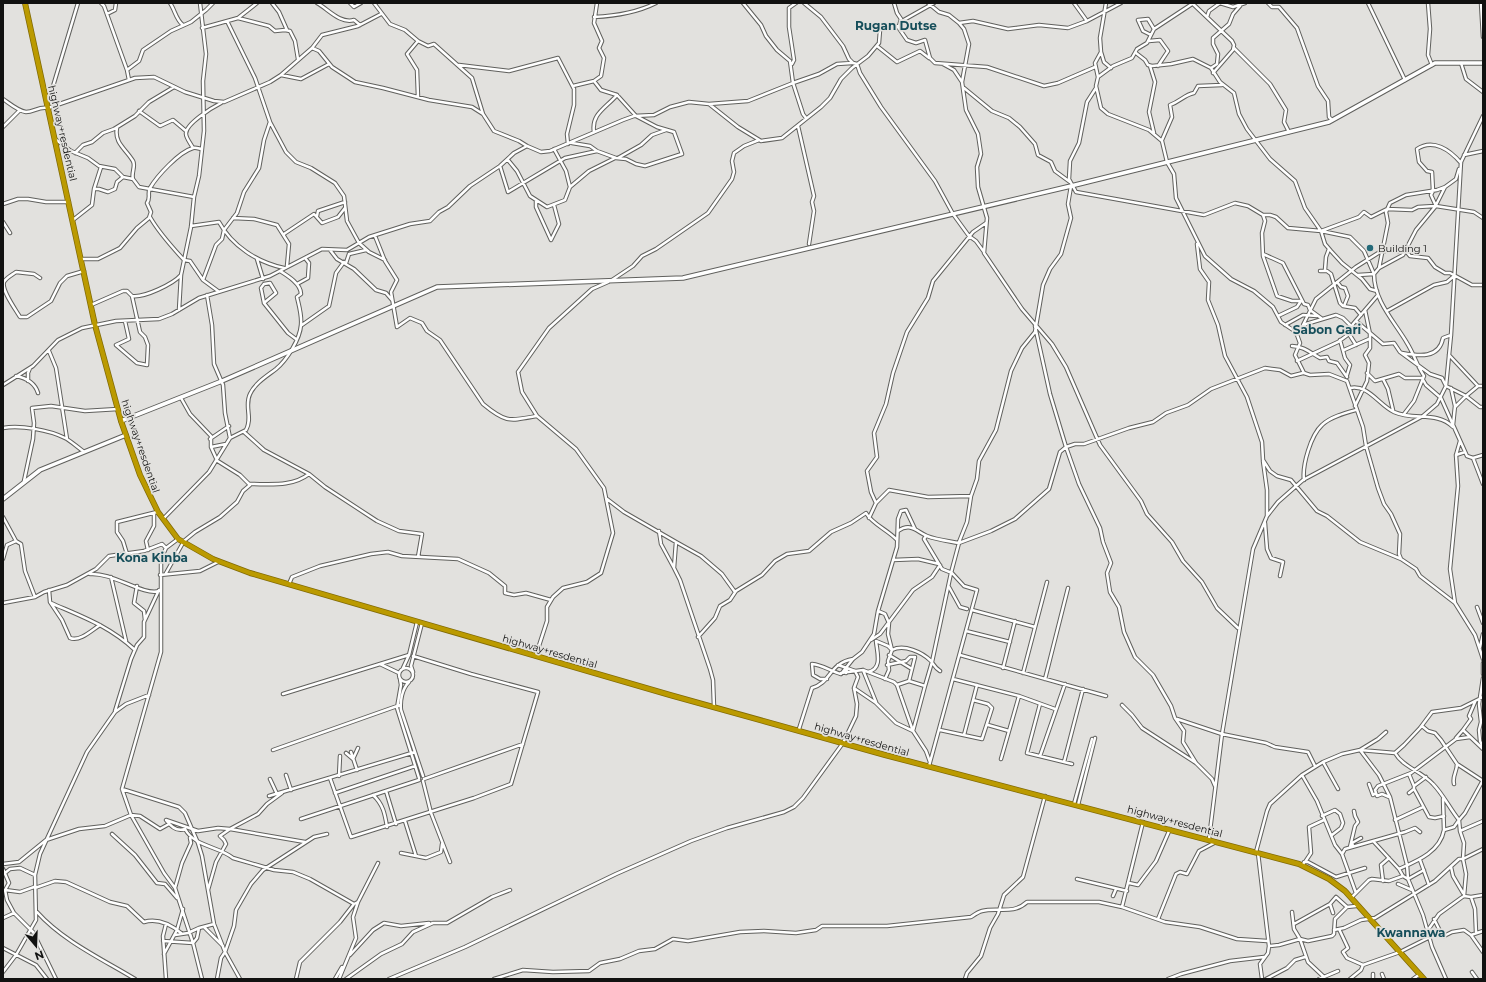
<svg xmlns="http://www.w3.org/2000/svg" width="1486" height="982" font-family="Montserrat,sans-serif">
<style>
.lines{fill:none;stroke-linecap:round;stroke-linejoin:round}
.street-casing{stroke:#60605d;stroke-width:4.5}
.secondary-casing{stroke:#60605d;stroke-width:5.5}
.highway-casing{stroke:#806a06;stroke-width:6}
.street{stroke:#fff;stroke-width:2.5}
.secondary{stroke:#fff;stroke-width:3.5}
.highway{stroke:#bb9a00;stroke-width:4.5}
.poi-dot{fill:#246a79;stroke:#e2e1de;stroke-width:1.5}
.labels{text-anchor:middle;stroke-width:3.5;stroke-linejoin:round;paint-order:stroke}
.street-label{font-size:10px;fill:#111110;stroke:#e2e1de}
.poi-label{font-size:10px;fill:#111110;stroke:#e2e1de;text-anchor:start}
.quarter-label{font-size:12px;font-weight:bold;fill:#164e5a;stroke:#e2e1de}
</style>
<rect width="100%" height="100%" fill="#e2e1de"/>
<g class="lines">
<defs>
<path id="street" d="M101 3 104 6 127 70
M170 3C175 10 176 20 183 25
M272 3 279 12 287 30
M317 3C328 9 340 24 354 20L360 25
M350 3 354 7 361 3
M374 3 390 24 405 30 418 41 428 46 434 44 472 78 483 114
M743 3 761 25 766 36 777 50 790 61 793 83 819 74 837 64 852 63
M804 3 821 17 843 46 849 59 853 63 857 64 860 73 881 107 935 181 953 214 969 236 976 241 984 252
M928 3 939 12 949 15 959 23 973 21 1008 29 1039 25 1068 28 1087 21 1121 3
M1074 3 1087 21
M1192 3 1232 41 1234 45 1233 50 1213 73
M1220 3 1233 7 1245 3
M1268 3 1272 7H1279L1297 28 1318 86 1328 101 1329 117 1332 120
M1368 3 1405 80
M1428 3 1430 29 1428 55 1432 65
M1481 3 1483 37
M1192 4 1154 29 1147 43 1137 49 1132 58 1113 66 1098 77 1096 86 1101 108 1108 114 1149 130 1162 141 1167 162 1174 174 1176 198 1205 256 1231 279 1254 291 1273 307 1281 322 1296 332 1300 343 1295 355 1304 373 1310 375 1329 374 1347 381 1363 427 1366 446 1378 488 1384 504 1391 514 1400 534 1399 554 1401 559 1416 569 1420 576 1455 603
M107 14 115 10 116 3
M594 17C616 16 636 13 656 3
M1207 17 1209 11 1220 3
M238 18 269 26 275 31 285 30 290 31 295 41 298 59
M902 21 934 3
M959 23 964 29 969 44 962 82 966 110 978 134 981 154 977 167 978 187 987 218 984 253 1022 309 1052 344 1066 367 1100 445 1141 501 1147 514 1172 542 1183 561 1202 582 1217 608 1238 628
M898 27 907 40 916 43 925 40 930 58 935 63 987 67 1044 86 1058 83 1095 67
M202 28 238 18 257 3
M1151 35 1143 31 1138 20 1148 19 1154 29
M418 41 407 54 417 70 418 97
M1149 41 1160 40 1168 51 1158 66
M877 46 897 62 920 51 929 58
M312 48 319 51 332 67 355 82 383 88 429 100 472 107 483 114 494 131 519 141 527 146
M1234 48 1270 84 1286 110 1284 122 1289 132
M1101 52 1104 62 1111 68
M1136 53 1145 60 1148 65 1152 66 1171 64 1193 59 1211 68 1220 82 1234 93 1239 114 1247 129 1270 159 1295 181 1305 208 1321 231 1350 237 1364 251 1374 274 1358 275
M1461 63 1466 79 1483 92
M792 64 794 60 789 27V8L796 3
M943 64 954 70 962 82
M459 65 509 71 558 58 574 89V105L567 134 568 144
M1150 66 1155 82 1149 112 1154 133
M1211 68 1217 64 1218 54 1213 44V38L1229 24 1233 14 1240 6
M281 75 301 79 329 64
M1098 77 1095 63 1101 52 1100 38 1106 3
M129 80 127 70 139 61 143 50 171 31 191 22 206 10 213 3
M573 86 594 81 601 76 604 58 599 48 602 41 594 23 597 3
M964 88 992 111 1009 118 1020 127 1035 144 1038 155 1051 162 1055 171 1070 182
M1096 88 1087 102 1079 143 1070 161 1069 179 1076 192 1204 215 1235 203 1248 206 1263 215 1265 221 1262 233 1263 256 1277 296 1292 301H1300
M46 98 51 93 78 3
M3 99C9 103 18 111 26 112 34 112 39 106 48 108L135 78 154 77 185 92 214 101 224 102 270 82 281 75 312 48 322 35 358 26 381 14
M709 104 748 101 793 83 803 114 806 118
M139 111 160 126 173 120 186 131
M270 122 286 152 296 162 311 168 335 183 344 196 347 221 359 243 369 252 385 260
M798 126 814 196 812 202 814 211 809 244
M3 127 20 110
M117 128C114 143 126 149 133 161 136 166 131 173 133 179
M594 132C591 114 606 108 617 95
M55 139 71 151 88 158 99 166 115 169 123 177 133 179 139 187 194 197
M1162 140 1172 117 1170 105C1181 101 1184 95 1194 93L1198 86 1222 85
M572 143 590 146 597 151 616 158 626 159 636 164 645 166 682 154 674 132 657 127 636 116 617 95 601 90 594 81
M193 148C191 144 186 138 186 134 185 124 213 107 221 103
M554 149 566 171 570 187
M75 153 83 145 92 142 103 133 114 129 135 116 149 102 174 87
M1464 155 1483 151
M618 158 641 145 652 135 666 130
M508 160 517 171 530 196 547 207 565 200 570 187 589 171 615 158
M1461 163C1450 150 1433 138 1417 149L1419 162 1427 171 1432 172 1433 191 1431 195 1436 206 1474 212 1483 218
M500 166 508 192 565 158 597 151
M94 189H99L108 192 115 189 117 182 123 177
M536 201V207L551 240
M3 204 18 199H28L46 202H69
M1263 215H1270L1276 217 1288 228 1321 231 1359 217 1364 212 1371 217 1387 209 1412 210 1418 207 1435 206
M317 216 318 211 345 202
M150 217C159 233 172 247 184 260L190 261 203 280 218 291
M233 218 254 219 277 225 289 244 287 266
M73 220 92 205 94 189 101 167
M3 222 10 233
M191 226 219 222C232 246 257 262 284 268
M1321 231 1325 244 1331 251 1342 263 1362 279 1370 289 1377 291
M284 234 314 214 322 223 338 217 345 208
M375 236 385 261 397 280 391 292 397 327 410 318 422 323 427 331 440 340 483 404C506 423 509 421 537 416
M551 240 559 224 554 205
M1197 244 1200 269 1209 282 1208 300 1218 325 1225 356 1247 397 1262 442 1263 460 1270 471 1277 476 1291 480 1317 511 1327 516 1360 542 1401 559
M330 250 337 259 354 269 376 290 386 293 392 300
M1263 254 1283 263 1304 304 1308 305 1310 310 1321 318
M82 259H98L120 248 137 228 149 218 151 212 147 203C151 198 147 193 150 188 157 176 179 152 193 148 196 147 200 149 202 149
M257 259 263 279
M346 263 349 254 366 250
M1379 268 1388 223 1386 212 1390 203 1406 195 1437 190 1445 187
M1325 270 1326 257 1329 249
M1320 271H1327L1331 274 1340 303 1343 306 1355 308 1361 315
M40 278 34 274 16 272C12 275 6 278 4 282 1 290 16 310 20 317H27L51 301 60 283 67 276 84 271
M203 280 216 245 222 239 224 230 237 213 244 192 259 168 264 140 270 122 255 78 227 21
M612 280 633 266 642 256 656 249 708 213 732 179 734 172 732 161 734 153 744 146 759 140
M1337 282 1341 287 1345 288 1348 296 1344 306
M270 283 264 284 261 288 264 303 288 333 296 339
M297 284 308 278 309 263 305 258
M207 295 212 325 214 364 223 385 225 413 230 438
M264 303 276 293 270 283
M91 305 123 291H127L132 296C144 298 173 284 181 275
M179 310 181 275 191 227 194 197 199 176 204 131 203 81 206 54 200 3
M1387 311 1434 285 1447 282 1454 276
M1278 316 1297 307 1301 301
M125 321 129 339 116 345 137 363 147 365 148 345 145 337 140 332 132 296
M1356 321 1383 344 1394 343 1400 352 1430 374 1442 378 1446 386 1466 396 1478 386H1483
M302 325 329 306 336 273 344 262
M1285 325 1303 315 1317 316
M1035 326 1050 394 1066 447 1079 484 1100 528 1103 542 1111 563 1107 573 1110 592 1119 607 1124 632 1135 657 1153 675 1171 706 1175 718 1184 731 1183 742 1196 763
M1302 327 1316 299 1356 267 1383 250 1385 251 1391 249 1398 251 1405 250 1410 256 1428 258 1435 267 1445 273H1450L1472 285H1483
M1349 334 1356 345
M1297 335 1301 328 1306 324 1336 315 1343 318 1351 326
M1340 340 1345 358 1350 365 1347 375
M1292 346C1303 346 1311 353 1320 358L1327 357 1329 361 1337 363 1347 377
M1344 350 1369 339
M49 351 56 368 67 439
M1402 353C1419 356 1439 359 1443 338L1451 335
M1449 355 1478 386
M1297 361 1338 342 1349 334 1353 324 1378 295
M1367 373 1375 381 1399 374 1405 378H1422
M16 376C26 378 35 383 38 393
M1422 378 1426 385 1441 398 1467 456 1473 458 1483 455
M1383 379 1388 389 1393 410
M28 381V373L30 368
M3 385 33 366 58 340 82 328 116 321 159 319 172 314 199 298 270 276 322 249 347 250 369 237 410 224 430 221 439 212 448 207 470 186 500 166 514 153 527 146 541 152 550 151 623 120 634 116 654 115 670 107 689 102 709 104 738 127 761 141 782 138 821 107 830 98 841 79 852 68 868 56 879 43 880 30 886 27 899 26 901 19 897 13 894 3
M1350 388C1368 384 1379 405 1394 412 1414 421 1437 411 1453 427
M1451 388 1455 406 1453 425
M181 398 190 414 211 436V447L216 458
M1355 406 1367 381 1369 363 1365 355 1370 348V334L1365 310
M1455 407 1466 396 1480 407H1483
M1404 414 1414 401 1424 376C1417 366 1414 354 1407 343 1394 321 1374 301 1374 274L1379 268 1403 255 1416 230 1435 207 1445 187 1456 179 1459 169
M3 428C21 425 49 430 65 438 71 441 77 447 83 451
M244 432 264 450 309 474
M210 439 229 426
M1460 441 1456 455 1458 486 1450 569 1455 603 1475 635 1483 659
M211 447 226 444
M1456 455 1465 452
M1473 458 1483 484
M1263 461 1267 490V516
M1304 480C1302 465 1311 435 1322 425 1330 417 1345 413 1356 410
M24 481 33 439 34 423 32 408 51 406 85 411 118 409
M250 484C271 484 292 487 309 474L325 487 377 521 399 531 422 534 418 557
M971 496 977 479 979 461 996 430 1011 371 1022 348 1035 332 1043 285 1050 269 1061 254 1071 218 1068 204 1071 186
M607 499 624 512 676 542 674 568 680 580 710 669 713 680 714 707
M876 503 889 490 928 497 971 496 967 522 959 542
M3 517 16 541 21 544 25 571 35 597
M869 518 876 503 871 492 867 471 877 457 874 433 886 404 893 373 907 332 928 298 933 281 973 232 986 223
M163 519 209 472 230 438 246 430C253 418 244 406 250 394 255 383 267 376 276 369 287 360 300 339 301 325 302 315 299 306 297 297L301 294C301 284 288 276 280 271
M1265 523 1267 549 1271 558 1283 562 1280 576
M659 531 661 544 674 568
M926 536 924 539 942 569 952 573 964 586 977 590 929 766
M178 539 166 548 161 559V652L122 789 131 815 164 873 175 888 193 943 202 979
M676 542 701 556 722 574 735 592
M959 543 991 531 1015 519 1049 489 1060 452 1066 447 1075 444H1084L1129 428 1153 422 1166 413 1188 405 1211 389 1265 368 1280 370 1291 376 1303 373
M148 550 146 541 154 526V513
M127 554 123 541 117 532V522L157 512
M3 559 7 545 16 541
M893 560 918 559 939 564
M166 573 184 541 195 532 220 517 237 502 243 491 250 485 240 475 216 460
M90 574C112 572 143 596 159 591
M160 575 200 571 218 562
M111 577 126 641
M289 584 292 577 320 566 371 554 388 552 402 556 458 559 489 573 505 586V593L514 595 526 593 551 600
M137 586 134 603 144 611 145 620
M949 587 960 607 967 609
M49 590 50 602 62 620 70 638C80 642 92 630 100 625
M3 603 35 597 44 592 67 585 96 569 109 556 144 551 162 544 166 548
M51 603C83 617 109 626 135 650
M1477 607 1483 623
M972 610 1035 627
M878 611 885 614 889 623 888 634 892 650C904 644 922 652 931 661 934 665 935 668 940 671
M966 631 1010 642
M698 637 715 618 720 606 730 600 736 591 762 575 775 561 787 554 809 551 831 532 851 523 866 513C872 524 888 530 897 540
M871 640 880 634 913 590 932 577 940 565
M876 641 888 646 892 650 888 661 889 670 885 679
M1480 647 1483 634
M536 655 547 621V607L553 597 563 588 587 582 601 573 613 533 604 488 576 449 537 416 522 392 518 372 549 328 592 289 608 282
M889 655 912 669
M960 655 1106 696
M1483 663V674
M380 664 399 673
M838 665 847 668 846 673
M887 665 906 661 910 657H915L909 681
M399 675a7 7 0 1 1 14 0a7 7 0 1 1-14 0Z
M403 668 409 655 417 622
M1003 668 1015 621
M863 670 876 702
M413 672 411 666 422 623
M868 672C883 669 877 652 876 641
M841 673 863 670 894 682 897 685 913 731 926 751 930 762
M1023 673 1047 582
M1483 678 1479 704 1481 722 1479 730 1480 741 1483 747
M400 679 401 685 397 708 419 778
M827 679H820L813 675 812 664C823 665 830 671 841 674L853 659 862 652 874 634 878 611 897 547 898 519 901 511 906 510 915 529
M953 679 1019 696 1055 709
M1045 679 1068 588
M409 682C402 689 400 701 401 710L423 776
M897 685 909 681 925 686 932 662 951 573 959 543C949 541 937 540 927 536 917 532 911 522 898 531
M854 688 876 703 896 723 913 731 925 686
M283 694 409 655
M1475 702 1469 716 1471 719 1463 730 1483 749
M1040 704 1027 753 1072 764
M1122 705 1132 715 1142 728 1196 763 1212 779 1215 786
M115 711 131 659 137 645 144 637V622L159 590
M1177 719 1222 734 1266 743 1275 747 1308 752 1315 766
M988 725 1009 731
M1422 726 1428 731 1435 733 1441 740 1457 764 1483 781
M799 729 812 688C831 683 829 663 853 659
M940 730 982 739 992 708 988 704 973 700
M1386 732 1378 739 1360 750 1379 775 1390 797 1407 865 1408 879 1423 915 1432 947 1446 979
M964 735 977 685
M1456 738 1463 730
M273 750 400 705
M351 752 357 770
M346 753 353 759 358 748
M1040 756 1065 684
M1001 759 1019 696
M1064 762 1083 689
M1323 762 1338 789
M1409 774 1414 786
M286 775 291 790
M1302 775 1317 801 1335 845 1342 854
M339 776 340 756
M330 778 351 837 474 798 511 784 538 692 471 674 413 656
M270 779 277 794
M424 779 523 744
M423 781 431 813 450 862
M1369 784 1373 795 1376 793
M1454 784C1452 776 1457 772 1457 764
M122 789 179 807 185 813 198 843 202 856 214 924 225 952 240 979
M1414 789 1429 817 1435 818 1444 816
M386 791 396 824
M282 793 267 804 258 814 230 829 218 828 198 831 166 820C171 827 177 832 185 829 195 847 218 846 233 858L274 870 293 872 310 879 354 904 358 902
M335 793 415 766
M1409 793 1414 789V786L1426 777
M373 795C383 804 385 814 387 827
M269 796 415 752
M1389 797 1382 794 1377 796 1375 790 1378 786 1411 773 1456 739 1470 737
M1443 799 1444 830
M1074 804 1092 739
M1078 805 1095 738
M1322 816 1335 810 1340 814 1343 823 1341 828 1332 835
M301 819 419 780
M1395 820 1423 807
M405 821 416 856
M1460 831 1483 821
M112 834 135 855 157 883 165 884 177 898
M1209 839 1222 734 1253 549 1267 516 1278 502 1303 480 1423 416 1437 404 1446 386 1451 335 1461 162 1483 116
M1374 842 1399 869
M1353 846 1352 843 1361 838
M1350 847 1355 826 1358 822 1355 816 1354 811
M1256 852 1267 811 1270 804 1302 775 1323 762 1342 754 1360 750 1395 753 1404 745 1420 728 1432 712 1461 708 1483 697
M401 853 426 858 441 852 442 844
M1258 853 1269 946
M1420 860 1429 885
M1305 862 1311 853 1309 827 1324 820
M3 864 19 862 46 840 79 829 105 826 131 815 140 816 160 829 169 824
M1303 865 1304 862H1308L1336 877 1365 868
M1451 867 1453 876 1463 893
M3 869 9 883 5 890
M5 873 10 869 20 868 35 875
M1403 876 1408 879 1424 870
M1077 879 1127 891
M1383 881 1381 865 1389 858
M1129 883 1138 885 1156 861 1170 829
M1398 884 1412 890
M34 887 20 892 5 890 7 900 14 913 33 932 56 979
M35 888 55 881 66 882 110 902 127 906 144 922C158 918 170 924 181 933
M175 888 182 863 191 843 190 838
M208 890 216 862 226 844 224 840 220 836 230 829 305 842
M1356 893 1342 854 1345 849 1405 832 1415 828 1420 832
M1113 896 1116 889
M1464 896 1466 874 1463 859 1464 843 1460 831 1459 820 1465 813 1483 780
M1471 897 1475 909 1476 932
M1351 898 1369 880 1372 879 1389 881 1403 876 1399 869C1417 861 1440 852 1444 830L1454 827 1459 820C1450 809 1443 794 1433 784 1421 771 1403 767 1395 753
M1330 904 1333 913
M1122 907 1143 822
M37 912C63 941 102 959 135 979
M1292 912 1294 929 1300 939 1308 962 1324 977
M3 918 14 913
M1158 919 1176 874 1180 872 1187 874 1199 851 1216 842
M1434 919 1442 935 1444 936 1452 932 1464 930 1471 935 1483 952
M166 924 163 936 166 979
M1294 924 1330 904 1336 897 1347 907
M204 927 223 946
M1339 929 1348 948 1343 952 1347 958 1363 965 1400 952 1430 937
M1334 930 1344 928 1361 920 1375 918 1435 881 1459 859H1463L1483 849
M1428 930 1439 914 1461 898 1464 896 1471 897 1483 895
M175 935 188 933 199 928 214 924
M1471 935 1483 931
M163 941 193 943 197 938 199 928
M3 948 36 965 47 979
M164 954 177 930 183 909
M350 955 373 930 384 923 401 926 429 923
M3 972 16 955 36 920 35 875 40 854 87 752 115 712 126 704 149 695
M1472 972 1477 979
M1382 974 1384 979
M217 979 221 958 225 952 234 926 236 910 251 884 263 870 314 837 327 834
M296 979 300 962 340 922 354 904
M335 979 342 967
M339 979 356 938 353 917 358 902 378 863
M346 979 381 954 402 944 413 932 433 923H447L492 897 510 890
M389 979 465 947 616 874 691 841 727 828 784 812 794 807 803 798 843 743 856 716 857 704 854 688 858 677 855 671 847 668
M494 979 523 970 553 972 589 971 600 963 620 959 639 951 655 949 673 939 688 941 740 932 764 931 796 933 816 930 822 926H887L971 917C974 915 978 912 982 911 998 907 1013 915 1027 902H1099L1122 907 1165 922 1200 927 1237 939 1267 941
M965 979 967 973 981 956 990 928 998 914 1004 895 1023 877 1045 796
M1168 979 1181 974 1230 961 1264 957
M1262 979 1260 964 1268 953 1269 946 1279 945 1300 939 1308 941 1332 936 1334 934 1335 919 1347 907 1356 906
M1266 979 1287 968 1295 960 1305 957
M1319 979 1338 971
M1350 979 1361 970 1363 965
M1373 979V974
M1413 979 1420 974"/>
<path id="secondary" d="M121 421 222 381 437 287 683 278 1071 186 1329 122 1435 63H1483
M3 499 40 470 126 435"/>
<path id="highway" d="M25 3 95 325 121 421 140 475 158 512 178 539 213 559 250 573 670 695 885 755 1299 864 1329 879 1345 891 1424 979"/>
</defs>
<use href="#street" class="street-casing"/>
<use href="#secondary" class="secondary-casing"/>
<use href="#highway" class="highway-casing"/>
<use href="#street" class="street"/>
<use href="#secondary" class="secondary"/>
<use href="#highway" class="highway"/>
</g>
<circle class="poi-dot" cx="1370" cy="248" r="4"/>
<g class="labels">
<g class="street-label">
<text transform="translate(63 133) rotate(77)" y="4">highway+resdential</text>
<text transform="translate(141 446) rotate(71)" y="4">highway+resdential</text>
<text transform="translate(550 651) rotate(16)" y="4">highway+resdential</text>
<text transform="translate(862 739) rotate(16)" y="4">highway+resdential</text>
<text transform="translate(1175 821) rotate(15)" y="4">highway+resdential</text>
</g>
<g class="poi-label">
<text x="1378" y="252">Building 1</text>
</g>
<g class="quarter-label">
<text x="896" y="30">Rugan Dutse</text>
<text x="1327" y="334">Sabon Gari</text>
<text x="152" y="562">Kona Kinba</text>
<text x="1411" y="937">Kwannawa</text>
</g>
</g>
<rect width="1486" height="982" fill="none" stroke="#111110" stroke-width="8"/>
<g transform="translate(36 946) rotate(161)" stroke="#e2e1de" stroke-width="3" paint-order="stroke">
<path d="M0-3L7 15L0 10L-7 15Z" fill="#111110"/>
<text y="-6" font-size="11" font-weight="bold" text-anchor="middle" fill="#111110">N</text>
</g>
</svg>
